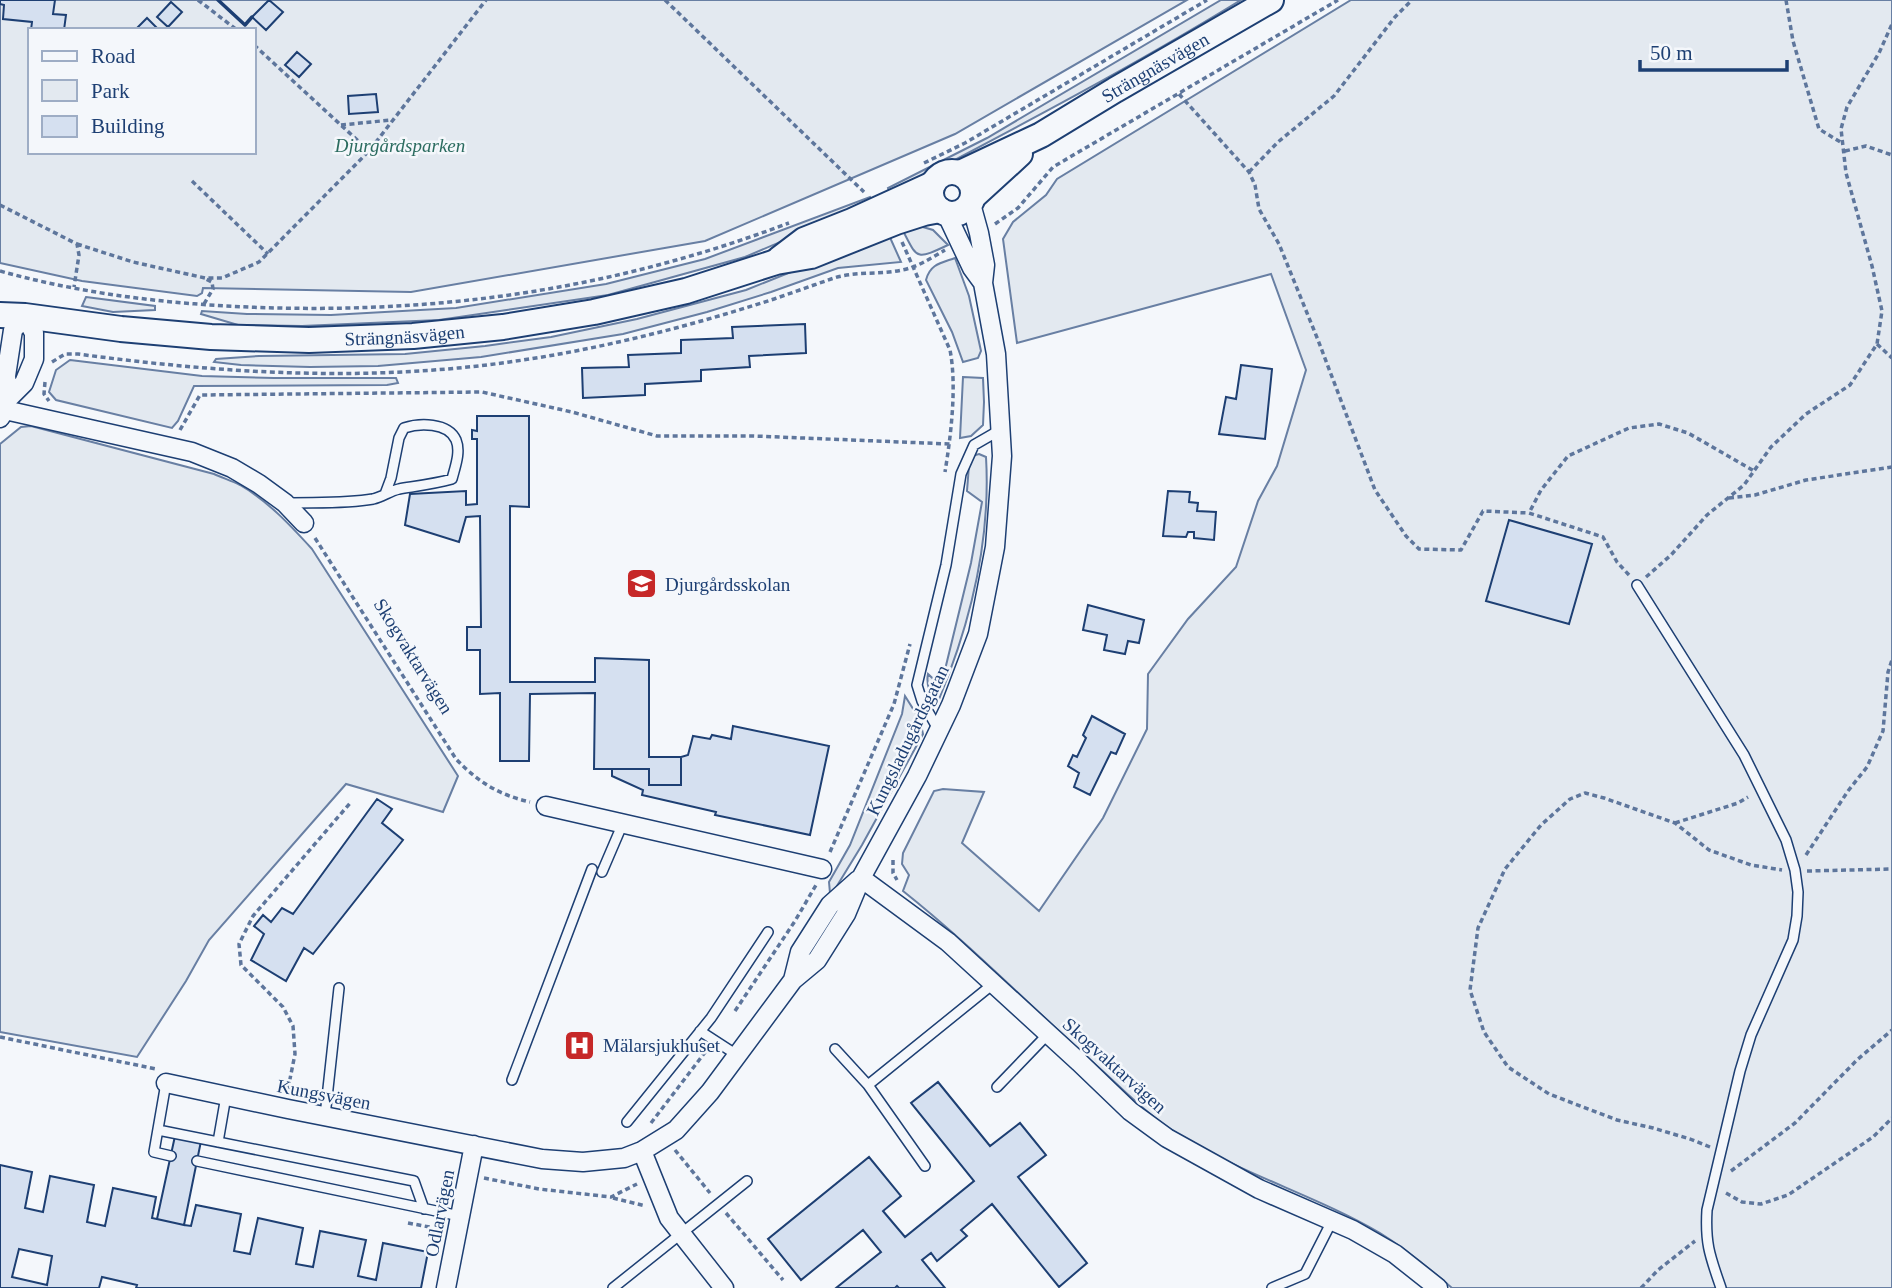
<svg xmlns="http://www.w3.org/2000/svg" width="1892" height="1288" font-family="'Times New Roman',serif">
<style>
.green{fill:#e3e9f0;stroke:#687fa3;stroke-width:2;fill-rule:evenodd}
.building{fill:#d5e0f0;stroke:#1d3f73;stroke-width:2;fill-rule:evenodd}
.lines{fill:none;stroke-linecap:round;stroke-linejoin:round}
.lane-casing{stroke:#1d3f73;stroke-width:12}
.street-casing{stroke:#1d3f73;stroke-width:21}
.secondary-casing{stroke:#1d3f73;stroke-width:28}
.path{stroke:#5e769c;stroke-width:3.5;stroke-dasharray:5 3.5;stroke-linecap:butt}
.lane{stroke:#f4f7fb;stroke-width:9}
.street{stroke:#f4f7fb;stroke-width:18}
.secondary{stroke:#f4f7fb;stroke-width:24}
.wall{stroke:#1d3f73;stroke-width:3.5}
.labels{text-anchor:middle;stroke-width:5;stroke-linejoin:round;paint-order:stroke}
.street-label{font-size:19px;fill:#1d3f73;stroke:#f4f7fb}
.park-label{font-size:19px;font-style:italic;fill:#2c6c60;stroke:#f4f7fb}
.poi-label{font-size:19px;fill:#1d3f73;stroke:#f4f7fb;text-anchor:start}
</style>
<rect width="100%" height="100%" fill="#f4f7fb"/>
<path class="green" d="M0 0H1187L955 134 705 241 411 292 203 288 202 293 197 296 82 281 0 263ZM30 30H254V152H30Z
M1221 0H1241C1127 70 1008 132 890 194L888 188 987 138Z
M1351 0H1892V1288H1452C1429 1268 1406 1249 1380 1233 1317 1196 1244 1175 1181 1136 1149 1117 1123 1089 1096 1065 1031 1007 971 945 903 891L909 875 902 864 903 853 934 791 943 789 984 792 962 843 1039 911 1103 818 1147 729 1148 674 1188 619 1236 567 1258 501 1277 466 1306 370 1271 274 1017 343 1003 239 1013 222 1046 195 1057 179Z
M870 197 872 203 745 257 608 295 439 320 302 326 238 325 201 314 202 311 247 314 331 315 456 308 606 284 705 259Z
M916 225 933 230 948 245C914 261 918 259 901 227Z
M888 233 901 262 838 268 771 292 707 312 623 334 481 357 378 366 310 367 241 365 214 362 216 359 259 356 405 354 485 346 551 337 637 319 746 290Z
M955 258 969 296 981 351 978 358 963 362 952 332 926 280C930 264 941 263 955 258Z
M86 297 155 306V310L113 312 82 306Z
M70 360 202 376 274 378H396L398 383 387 385 194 386 178 421 172 428 56 400 49 392 56 370Z
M963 377 983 378 984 402 983 425 971 436 960 438Z
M31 426 214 474C223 478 232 481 240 485 268 501 291 526 312 549L458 776 443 812 346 784 209 940 186 981 137 1057 0 1032V444L21 427Z
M979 454 986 457C991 542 971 622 939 699L935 700C929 692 926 684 928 674L941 686 971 563 982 502 967 491 969 465 972 456Z
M905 696 920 720 923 734 862 845 832 894 830 893 829 882 850 845 902 714Z"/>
<path class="building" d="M0 0H55L53 14 66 15 64 30H31L32 22 3 19 4 5 0 4Z
M269 0 283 12 266 30 252 17Z
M171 2 182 12 168 27 157 17Z
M147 18 159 30H135Z
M297 52 311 64 299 77 285 65Z
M376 94 378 112 349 114 348 96Z
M805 324 806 353 749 356 750 367 701 370V381L645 384V395L583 398 582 368 629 367 628 355 681 353V340L733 338 732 327Z
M1241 365 1272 369 1265 439 1219 434 1226 397 1236 399Z
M477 416H529V507L510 506V682H595V658L649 660V757H681V785H649V769H594L595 693 530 694 529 761H500V693L480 694V650H467V627H481L480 516 466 517 459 542 405 525 410 494 466 491V505L477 504V439H472V430L477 431Z
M1168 491 1190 492 1189 502 1198 503 1197 511 1216 512 1214 540 1194 538V532H1188L1186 537 1163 536Z
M1509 520 1592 544 1569 624 1486 601Z
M1088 605 1144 620 1139 643 1128 641 1125 654 1104 650 1107 635 1083 630Z
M1092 716 1125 734 1116 754 1111 752 1090 795 1074 787 1079 773 1068 766 1073 755 1077 757 1086 738 1083 735Z
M733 726 829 746 810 835 715 815 716 812 642 795 643 790 612 776V769H649V785H681V757L688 755 693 736 710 739 712 735 731 739Z
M377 799 392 809 382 823 403 840 313 954 304 948 286 981 251 960 264 934 254 926 263 915 271 922 282 908 293 914Z
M938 1082 990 1146 1020 1123 1046 1155 1018 1177 1087 1263 1059 1287 992 1204 961 1230 967 1236 937 1261 931 1253 922 1260 945 1288H899L897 1286 895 1288H836L881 1252 863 1230 801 1280 768 1239 869 1157 901 1196 883 1211 905 1237 974 1181 911 1103Z
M175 1136 201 1141 184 1225 157 1219Z
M0 1165 32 1172 25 1208 43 1212 50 1176 94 1185 87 1222 105 1226 113 1188 156 1197 152 1218 184 1225 191 1226 196 1205 241 1214 234 1251 250 1254 258 1218 303 1228 296 1264 313 1267 320 1231 366 1240 358 1276 376 1280 383 1243 428 1252 421 1288H136L137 1285 102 1277 99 1288H0ZM19 1249 52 1256 47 1285 12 1277Z"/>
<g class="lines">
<defs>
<path id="lane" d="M287 503C315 502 345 504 373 499 382 497 390 491 399 489 417 486 434 484 452 479 455 467 461 452 456 440 448 422 419 423 404 428L399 438 391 478 385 494
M1637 585 1744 755 1786 840 1795 870 1798 892 1797 916 1793 940 1751 1035 1740 1071 1707 1210C1705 1244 1710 1256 1721 1288
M938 729 922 701 917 685 946 565 961 474 974 445 1000 430
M602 872 623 823
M700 1031 737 1055
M835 1049 868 1085
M512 1080 592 869
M166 1083 154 1152 171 1156
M997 1087 1048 1034
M325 1116 339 988
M627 1122 711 1018 768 932
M158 1130 414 1181 424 1209
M218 1142 226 1096
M197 1161 460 1216
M925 1166 868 1085 993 984
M613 1288 747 1181
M1272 1288 1305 1274 1332 1221"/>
<path id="street" d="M946 213 972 268 983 283
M5 410 192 452 232 468 259 484 285 503 304 523
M0 418 5 410 8 399 6 376 13 330 25 316 34 333V359L24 383 8 399
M546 806 822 869
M861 878 948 942 1079 1062 1130 1111 1167 1138 1259 1189 1353 1230 1395 1254 1438 1288
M793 980 800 952 830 905 858 880
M166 1083 288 1109 542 1159 583 1162 624 1158 642 1151 676 1130 710 1092 793 980 817 960 846 914 861 878 917 776 951 705 978 634 995 547 1002 456 996 354 983 283 985 265 979 233 971 204
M642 1151 669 1218 724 1288
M446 1288 474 1145"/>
<g id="secondary">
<circle cx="952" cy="193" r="21"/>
<path id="s1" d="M960 173 1041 135 1115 90 1271 0"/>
<path d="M973 197 1020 154"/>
<path d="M779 259 804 240 852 221 933 184"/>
<path id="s2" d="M0 315 25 316 121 329 211 337 309 340 413 336 503 327 594 312 686 291 776 262 811 256 896 222 924 213 940 210"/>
</g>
</defs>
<use href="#lane" class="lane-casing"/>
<use href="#street" class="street-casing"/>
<use href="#secondary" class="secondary-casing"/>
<path class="path" d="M198 0 237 30
M665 0 864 192
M1786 0 1793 41 1819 129 1842 143
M254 45 368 150
M1179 94 1249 172 1255 185 1259 209 1279 244 1318 340 1375 490 1406 536 1419 549 1461 550 1483 511 1529 513
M341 125 391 120
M1845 151 1866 146 1892 155
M924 163 965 143 1207 0
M1249 172 1278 142 1334 96 1395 17 1412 0
M192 181 268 254
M0 205 77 244 79 255 74 287
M995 224 1018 208 1053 167 1338 0
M902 242 950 350C957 386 951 435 945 472
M77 244 133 262 205 278H222L259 262 369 151 486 0
M0 271C90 296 185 306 279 308 457 312 622 286 789 223
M204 304 213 289 212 282 206 279
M1877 344 1892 358
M52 362 65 354H78C204 371 331 380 458 368 565 358 672 332 774 299 794 292 814 285 834 278 856 271 880 275 902 270 918 267 931 258 945 250
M45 382 44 394 49 401
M180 430 200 395 482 392 572 412 657 436H754L950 444
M1729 498 1755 495 1806 480 1892 467
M315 538 456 759C478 782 499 795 530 802
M1629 575 1617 562 1603 537 1529 513 1541 490 1568 456 1629 428 1659 424 1688 433 1754 471
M1646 577 1671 555 1707 515 1744 485 1771 447 1806 414 1850 385 1877 344 1882 311 1872 266 1846 173 1841 129 1847 107 1879 53 1892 24
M1675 823 1738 803 1748 797
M830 852 894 704 910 644
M1806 855 1848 791 1867 767 1883 731 1888 672 1892 660
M893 860V873L897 880
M1807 871 1892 869
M735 1011 795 921 816 885
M0 1037 156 1069
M288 1089 295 1054 293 1026 283 1007 241 965 239 944 253 916 351 802
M651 1123 706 1051
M1710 1147 1690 1139 1653 1128 1617 1120 1549 1094 1508 1067 1484 1032 1470 990 1478 928 1505 869 1541 825 1570 799 1585 793 1604 798 1675 823 1709 850 1751 865 1782 870
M675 1150 710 1193
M1731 1171 1795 1123 1857 1060 1892 1030
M484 1178 539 1189 611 1197 637 1184
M1726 1193 1742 1202 1761 1204 1788 1195 1873 1137 1892 1118
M613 1198 646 1206
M726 1213 783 1280
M408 1223 440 1229
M1641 1288 1658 1270 1695 1241"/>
<use href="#lane" class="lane"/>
<use href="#street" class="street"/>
<use href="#secondary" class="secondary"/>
<path class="wall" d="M218 0 245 25 252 17"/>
</g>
<defs>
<symbol id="school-square" viewBox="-11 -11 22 22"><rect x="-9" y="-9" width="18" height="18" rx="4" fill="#c62828" stroke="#f4f7fb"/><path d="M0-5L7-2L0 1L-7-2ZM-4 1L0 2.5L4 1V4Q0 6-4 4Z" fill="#fff"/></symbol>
<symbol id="hospital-square" viewBox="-11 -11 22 22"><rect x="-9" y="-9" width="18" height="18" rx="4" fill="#c62828" stroke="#f4f7fb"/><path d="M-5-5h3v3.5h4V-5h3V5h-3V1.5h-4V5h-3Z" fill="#fff"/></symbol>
</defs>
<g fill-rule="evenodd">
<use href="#school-square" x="624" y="566" width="35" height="35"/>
<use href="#hospital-square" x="562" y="1028" width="35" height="35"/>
</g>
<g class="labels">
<g class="street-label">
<text dy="7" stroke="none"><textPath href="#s1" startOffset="222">Strängnäsvägen</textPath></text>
<text dy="7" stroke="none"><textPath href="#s2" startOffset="406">Strängnäsvägen</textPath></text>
<text transform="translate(414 656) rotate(58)" y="7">Skogvaktarvägen</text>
<text transform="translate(907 740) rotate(-64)" y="7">Kungsladugårdsgatan</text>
<text transform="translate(1115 1065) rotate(42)" y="7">Skogvaktarvägen</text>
<text transform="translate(324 1094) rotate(11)" y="7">Kungsvägen</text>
<text transform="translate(439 1213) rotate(-79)" y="7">Odlarvägen</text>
</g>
<g class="park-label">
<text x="400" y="152">Djurgårdsparken</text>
</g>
<g class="poi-label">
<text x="665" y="591">Djurgårdsskolan</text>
<text x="603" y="1052">Mälarsjukhuset</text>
</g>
</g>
<rect x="28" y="28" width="228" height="126" fill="#f4f7fb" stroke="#9eadc5" stroke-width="2"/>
<rect x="42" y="51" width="35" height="10" fill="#f4f7fb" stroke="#9eadc5" stroke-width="2"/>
<text x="91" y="63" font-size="21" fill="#1d3f73">Road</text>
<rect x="42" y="80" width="35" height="21" fill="#e3e9f0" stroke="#9eadc5" stroke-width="2"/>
<text x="91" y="98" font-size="21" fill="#1d3f73">Park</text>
<rect x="42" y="116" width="35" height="21" fill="#d5e0f0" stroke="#9eadc5" stroke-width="2"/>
<text x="91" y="133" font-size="21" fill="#1d3f73">Building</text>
<path d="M1640 60v10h147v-10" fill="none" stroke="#1d3f73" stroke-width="3.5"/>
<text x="1650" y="60" font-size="21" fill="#1d3f73" stroke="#f4f7fb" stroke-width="5" paint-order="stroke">50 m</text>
</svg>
